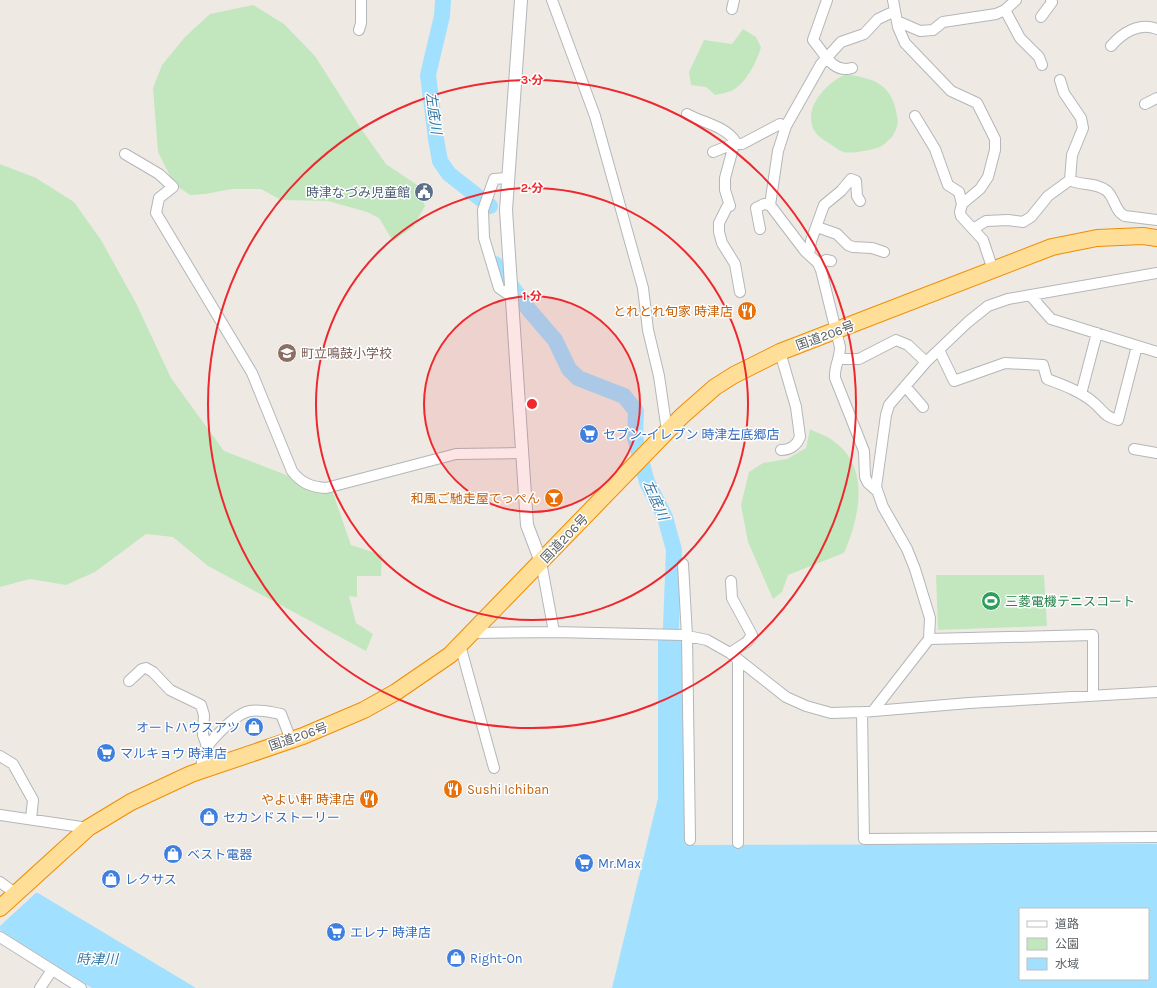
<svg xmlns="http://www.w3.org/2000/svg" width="1157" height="988" font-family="Karla,'Noto Sans JP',sans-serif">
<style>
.green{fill:#c2e7be}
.water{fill:#a2e0ff;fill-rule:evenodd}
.pier{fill:#eeeae3}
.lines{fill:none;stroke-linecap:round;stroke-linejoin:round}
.river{stroke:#a2e0ff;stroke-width:16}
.minor-casing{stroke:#b3b6ba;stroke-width:12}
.tertiary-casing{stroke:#b3b6ba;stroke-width:14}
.trunk-casing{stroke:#f18c00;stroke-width:18}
.minor{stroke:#fff;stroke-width:10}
.tertiary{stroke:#fff;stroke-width:12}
.trunk{stroke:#ffde98;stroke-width:16}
.ring{fill:none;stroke:#ee282e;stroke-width:2}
.labels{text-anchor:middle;stroke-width:3;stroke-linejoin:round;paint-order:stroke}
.service-label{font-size:13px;fill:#4e5e75;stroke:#fff;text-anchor:end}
.food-label{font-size:13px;fill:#c56008;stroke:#fff;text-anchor:end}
.street-label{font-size:13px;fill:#5b6064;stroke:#fff}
.education-label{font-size:13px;fill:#785e54;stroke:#fff;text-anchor:start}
.shop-label{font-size:13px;fill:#366cbe;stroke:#fff;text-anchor:start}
.leisure-label{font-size:13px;fill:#27864d;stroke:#fff;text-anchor:start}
.water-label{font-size:14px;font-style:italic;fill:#3777a3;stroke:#fff}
.centre{fill:#ee282e;stroke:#fff;stroke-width:2}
.ring-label{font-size:12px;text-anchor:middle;font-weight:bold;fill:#ee282e;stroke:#fff;stroke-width:3;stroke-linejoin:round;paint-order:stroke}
</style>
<rect width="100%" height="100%" fill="#eeeae3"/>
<path class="green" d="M253 5 284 24 315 56 362 130 386 164 417 185 425 206 413 227 393 241 379 218 367 212 328 201 281 200 261 189H232L205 194 190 195 174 184 158 152 153 88 162 65 185 37 210 14Z
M743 29 756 37 761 47C757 62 745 85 731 91 726 93 720 94 715 95L706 87 691 85 689 72 704 40 732 44Z
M846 74C875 79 892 84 897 116 899 124 896 132 891 138 888 140 885 144 882 146 874 150 851 154 843 152 838 150 832 145 827 142 822 139 815 134 813 128 804 105 828 82 846 74Z
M0 164 36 178 74 202 101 240 136 303 171 378 224 451 333 493 351 545 382 555 381 576H357V597L349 596 356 623 373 634 366 651 208 566 173 537 146 534 95 572 66 585 30 579 0 587Z
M810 429C817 433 826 435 832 440 871 466 860 516 844 553L788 575 782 592 773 599 748 542 741 505 749 472 763 463 787 459 806 448Z
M936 575H1044L1047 626 938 630Z"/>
<path class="water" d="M658 639 685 640 686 845 1157 844V988H612L658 798ZM1020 909H1148V979H1020Z
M0 887 38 893 196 988H92L0 930Z"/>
<path class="pier" d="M4 885 38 891 0 926V889Z"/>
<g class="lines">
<path class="river" d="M443 0 442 16 428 75 436 139 440 161 449 174 490 206
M495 264 530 311 555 340 569 369 578 378 624 396 636 411 635 438 647 482 665 517 674 550 670 652"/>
<defs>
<path id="minor" d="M552 0 595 116 643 288 648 330 659 376 667 431
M827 0 813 40C824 53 833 74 852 68
M893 0 898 27 905 43 951 91 977 103 995 139V150L988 177 980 189 962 204 960 212 961 216 983 240 993 270
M732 9 734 0
M1005 10 1020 38 1039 57 1042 65
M1041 17 1052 2 1051 0
M897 21 920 31 933 30 943 22 996 14 1005 10 1016 0
M359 30 361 23V0
M1111 46C1122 33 1139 22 1157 29
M1060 80 1064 93 1081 118 1083 128 1072 155 1070 180
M1145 104 1157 98
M687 114C703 123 725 126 735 141L725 178V190L730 206 727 207 719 223V232L722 243 735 264 740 292
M915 116 935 149 948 185 959 192 962 204
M713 152 733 144H742L780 124 786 126
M125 154 159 174 173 187 159 198 156 213 252 373 292 471C301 483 311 487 326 488L456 454 522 453
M507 178 494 179 483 210 484 238 499 288 512 297
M817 227 837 234 848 245 853 247 872 248 884 252
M760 229 756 208 764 204 770 205
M973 229 986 221 1008 220 1023 222 1031 217 1048 196 1070 180C1081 186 1096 182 1107 191 1115 198 1115 212 1125 216L1157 220
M809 255 811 241 824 205 841 191 851 179 856 181 857 196 860 201
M819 265 826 260 831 261
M1030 295 1051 319 1157 352
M939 350 954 381 1005 363 1043 365 1047 379C1063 385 1080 391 1093 402 1104 411 1103 416 1118 420L1137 346
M780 352 796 407 800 437C797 445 790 450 781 450
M840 359H859L896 340 908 345 926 362
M905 386 923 407
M1081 394 1097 333
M1134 449 1157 453
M876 490 868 483 865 477 864 451 835 378C834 367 840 359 840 347L821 270 818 263 805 251 770 205 778 151 786 126 821 64 841 42 864 34 878 19 895 11
M541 562 554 632
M683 564 687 636 690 840
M473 633 554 632 683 635 707 640 730 653 786 697 806 706 831 713 862 712 969 703 1157 692
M929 639 1093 635V696
M460 645 494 768
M730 653 747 642 752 635 732 598 731 581
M738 659V843
M129 681 142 669 146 668 153 672 170 690 201 705 204 715 203 735 207 746
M873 711 929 639 930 618 915 569 907 549 883 507 876 487 886 415 889 405 926 362 968 322 988 306 1008 299 1157 273
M862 712 864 839 1157 837
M0 756 13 764 33 800 31 819
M202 770C202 765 201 759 203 754 208 742 236 713 250 711 260 709 270 712 281 714L291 740
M0 815 88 828
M0 882 15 893
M0 937 81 988
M40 988 52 970"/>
<path id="tertiary" d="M521 0 506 210 527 525 541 562"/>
<path id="trunk" d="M0 908 88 828 131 802 191 774 303 736 364 710 396 692 450 655 682 416 715 387 734 375 780 352 1052 247 1097 238 1143 236 1157 238"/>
</defs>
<use href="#minor" class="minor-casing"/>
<use href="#tertiary" class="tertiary-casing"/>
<use href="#trunk" class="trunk-casing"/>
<use href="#minor" class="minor"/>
<use href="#tertiary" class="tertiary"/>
<use href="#trunk" class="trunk"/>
</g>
<circle cx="532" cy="404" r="108" fill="#ee282e" fill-opacity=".12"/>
<g class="ring">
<circle cx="532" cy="404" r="108"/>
<circle cx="532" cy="404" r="216"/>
<circle cx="532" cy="404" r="324"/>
</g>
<defs>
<symbol id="civic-disc" viewBox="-11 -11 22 22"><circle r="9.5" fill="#5c6f8a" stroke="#fff"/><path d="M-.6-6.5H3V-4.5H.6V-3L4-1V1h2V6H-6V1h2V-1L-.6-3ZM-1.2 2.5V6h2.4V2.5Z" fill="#fff"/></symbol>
<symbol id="restaurant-disc" viewBox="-11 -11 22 22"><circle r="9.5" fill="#e8710a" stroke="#fff"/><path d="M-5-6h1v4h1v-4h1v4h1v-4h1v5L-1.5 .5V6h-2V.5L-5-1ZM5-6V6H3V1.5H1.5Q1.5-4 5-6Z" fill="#fff"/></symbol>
<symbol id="school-disc" viewBox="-11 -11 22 22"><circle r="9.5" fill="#8d6e63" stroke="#fff"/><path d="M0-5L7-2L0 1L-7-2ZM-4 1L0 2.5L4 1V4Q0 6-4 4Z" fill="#fff"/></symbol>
<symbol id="supermarket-disc" viewBox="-11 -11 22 22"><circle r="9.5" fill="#3f7fe0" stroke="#fff"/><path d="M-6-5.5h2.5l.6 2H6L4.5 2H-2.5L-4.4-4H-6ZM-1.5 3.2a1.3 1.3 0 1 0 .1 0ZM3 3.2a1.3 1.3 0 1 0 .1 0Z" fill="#fff"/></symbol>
<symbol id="bar-disc" viewBox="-11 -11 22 22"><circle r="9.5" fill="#e8710a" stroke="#fff"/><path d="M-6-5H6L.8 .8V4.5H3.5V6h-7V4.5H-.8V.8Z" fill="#fff"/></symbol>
<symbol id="stadium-disc" viewBox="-11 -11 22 22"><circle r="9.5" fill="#2e9e5b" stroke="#fff"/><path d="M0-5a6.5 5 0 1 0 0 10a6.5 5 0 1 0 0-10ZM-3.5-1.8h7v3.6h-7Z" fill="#fff"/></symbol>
<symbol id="shop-disc" viewBox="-11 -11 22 22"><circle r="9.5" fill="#3f7fe0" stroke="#fff"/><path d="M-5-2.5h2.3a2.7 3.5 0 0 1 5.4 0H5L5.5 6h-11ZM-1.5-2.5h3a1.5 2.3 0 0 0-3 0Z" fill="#fff"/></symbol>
</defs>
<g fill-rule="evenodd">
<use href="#civic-disc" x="413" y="181" width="22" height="22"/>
<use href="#restaurant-disc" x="736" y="300" width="22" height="22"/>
<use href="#school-disc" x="276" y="342" width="22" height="22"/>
<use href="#supermarket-disc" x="578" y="423" width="22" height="22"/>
<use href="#bar-disc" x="543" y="487" width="22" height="22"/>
<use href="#stadium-disc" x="980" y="590" width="22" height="22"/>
<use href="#shop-disc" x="243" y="716" width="22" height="22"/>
<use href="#supermarket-disc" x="95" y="742" width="22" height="22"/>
<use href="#restaurant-disc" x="442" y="778" width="22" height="22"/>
<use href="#restaurant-disc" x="358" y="788" width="22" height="22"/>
<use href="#shop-disc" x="198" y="806" width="22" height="22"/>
<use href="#shop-disc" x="162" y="843" width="22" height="22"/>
<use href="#supermarket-disc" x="573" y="852" width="22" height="22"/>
<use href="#shop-disc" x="100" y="868" width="22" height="22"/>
<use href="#supermarket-disc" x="325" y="921" width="22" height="22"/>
<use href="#shop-disc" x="445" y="947" width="22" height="22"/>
</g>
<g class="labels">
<g class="service-label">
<text x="410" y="197">時津なづみ児童館</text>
</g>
<g class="food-label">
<text x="733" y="316">とれとれ旬家 時津店</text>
<text x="540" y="503">和風ご馳走屋てっぺん</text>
<text x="467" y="794" text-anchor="start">Sushi Ichiban</text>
<text x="355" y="804">やよい軒 時津店</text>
</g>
<g class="street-label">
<text transform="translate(825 335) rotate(-20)" y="5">国道206号</text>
<text transform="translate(564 538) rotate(-46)" y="5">国道206号</text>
<text transform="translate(298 736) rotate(-19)" y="5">国道206号</text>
</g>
<g class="education-label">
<text x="301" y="358">町立鳴鼓小学校</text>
</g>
<g class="shop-label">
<text x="603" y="439">セブン-イレブン 時津左底郷店</text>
<text x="240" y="732" text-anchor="end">オートハウスアツ</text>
<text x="120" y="758">マルキョウ 時津店</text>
<text x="223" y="822">セカンドストーリー</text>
<text x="187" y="859">ベスト電器</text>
<text x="598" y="868">Mr.Max</text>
<text x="125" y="884">レクサス</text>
<text x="350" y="937">エレナ 時津店</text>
<text x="470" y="963">Right-On</text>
</g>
<g class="leisure-label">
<text x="1005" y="606">三菱電機テニスコート</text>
</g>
<g class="water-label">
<text transform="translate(434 113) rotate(82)" y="5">左底川</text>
<text transform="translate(656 500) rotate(66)" y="5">左底川</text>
<text x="97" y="964">時津川</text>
</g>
</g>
<circle cx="532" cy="404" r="6" class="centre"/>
<g class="ring-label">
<text x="532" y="84">3 分</text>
<text x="532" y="192">2 分</text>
<text x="532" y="300">1 分</text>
</g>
<rect x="1019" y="908" width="130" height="72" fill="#ffffff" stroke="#bdbfc1"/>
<rect x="1027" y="921" width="20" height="6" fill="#ffffff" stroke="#bdbfc1"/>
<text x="1055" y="928" font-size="12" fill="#5b6064">道路</text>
<rect x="1027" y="938" width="20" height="12" fill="#c2e7be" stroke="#bdbfc1"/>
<text x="1055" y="948" font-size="12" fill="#5b6064">公園</text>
<rect x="1027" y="958" width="20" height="12" fill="#a2e0ff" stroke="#bdbfc1"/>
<text x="1055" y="968" font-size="12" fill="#5b6064">水域</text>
</svg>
